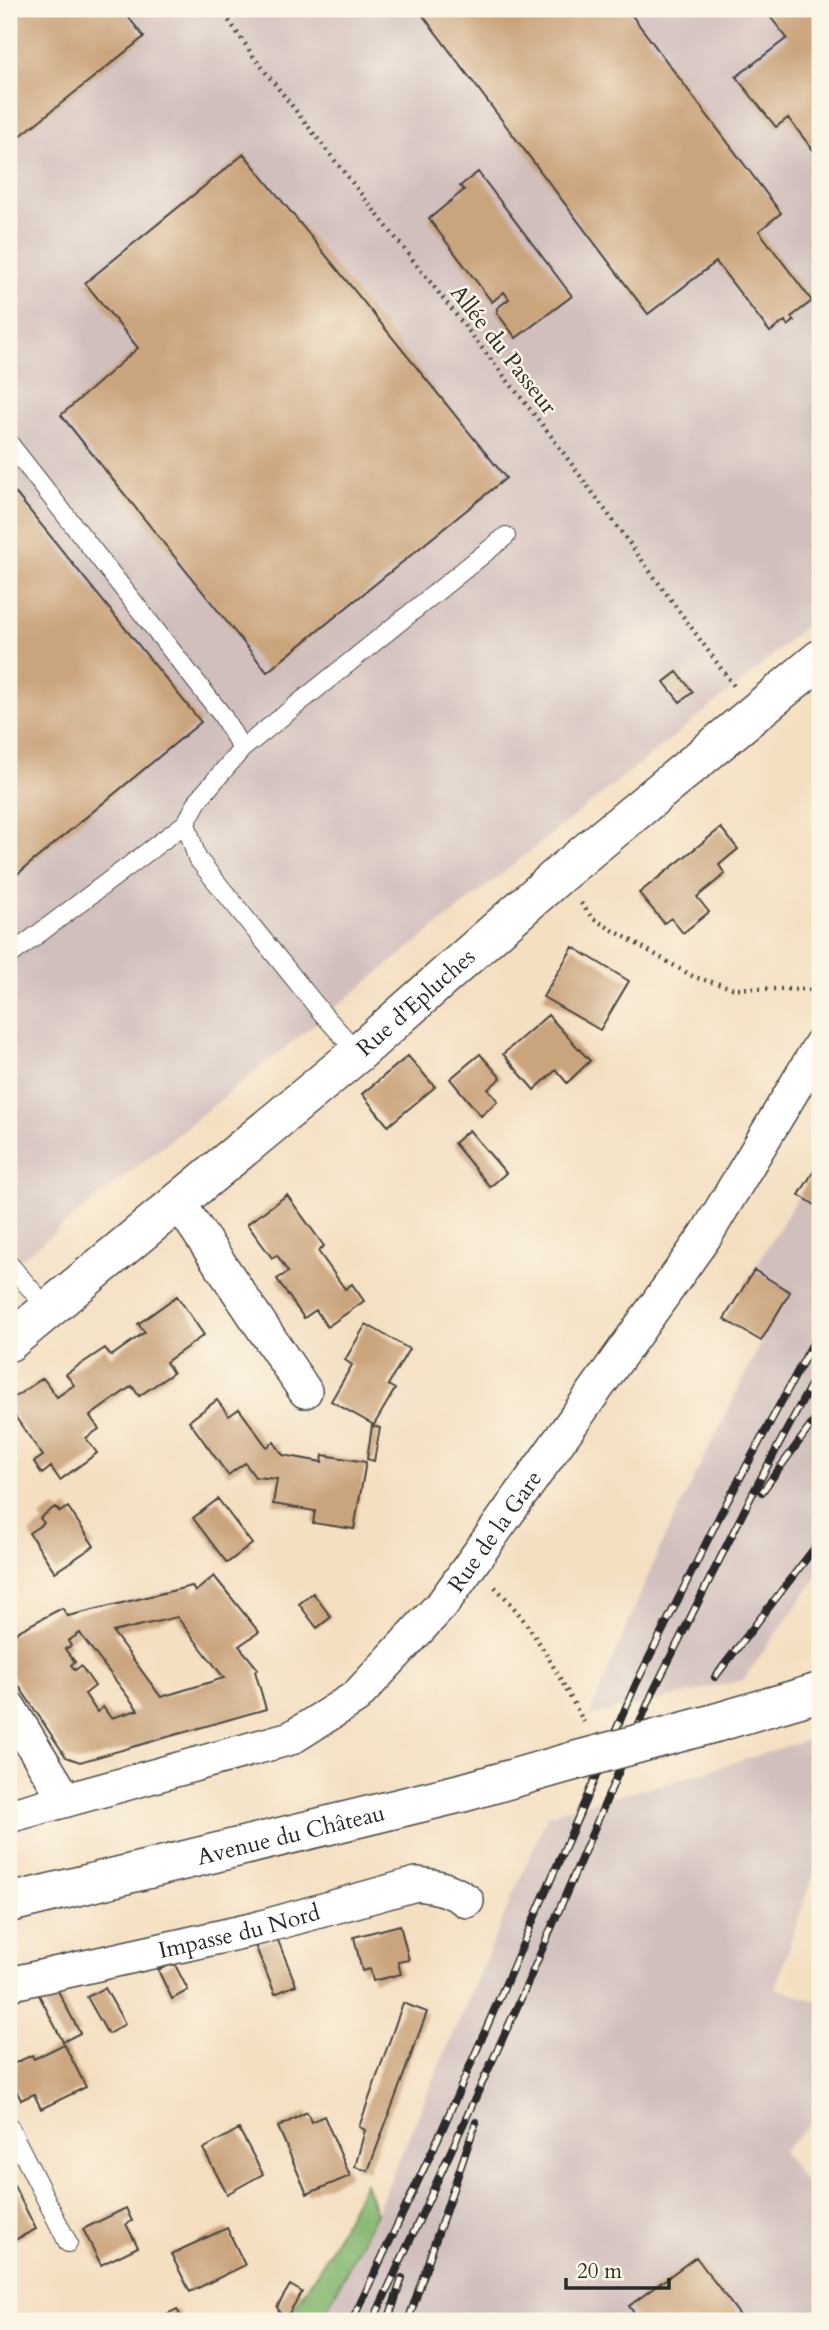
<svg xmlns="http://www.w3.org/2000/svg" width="829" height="2330" font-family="Cardo,serif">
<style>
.industrial{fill:#d1bfbd}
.forest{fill:#86b872;stroke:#58724e;stroke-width:2}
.building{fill:#caa47d;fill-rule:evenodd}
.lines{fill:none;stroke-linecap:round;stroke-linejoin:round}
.lane-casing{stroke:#494642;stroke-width:20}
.street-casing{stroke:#494642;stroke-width:36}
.secondary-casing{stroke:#494642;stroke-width:41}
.primary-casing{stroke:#494642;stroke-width:41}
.path{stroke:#494642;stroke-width:4.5;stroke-dasharray:2 5;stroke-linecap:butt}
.lane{stroke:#fff;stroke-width:18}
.street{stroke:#fff;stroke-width:33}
.secondary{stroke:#fff;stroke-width:38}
.primary{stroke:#fff;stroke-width:38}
.rail-casing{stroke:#2b2b2b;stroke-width:8}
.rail{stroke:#fcf5e5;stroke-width:5;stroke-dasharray:16;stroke-linecap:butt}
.primary-bridge-casing{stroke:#494642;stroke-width:41;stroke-linecap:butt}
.primary-bridge{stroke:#fff;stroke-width:38}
.labels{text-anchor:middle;stroke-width:5;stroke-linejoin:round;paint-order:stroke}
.street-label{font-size:23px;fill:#2b2b2b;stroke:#fcf5e5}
</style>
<rect width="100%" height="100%" fill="#fcf5e5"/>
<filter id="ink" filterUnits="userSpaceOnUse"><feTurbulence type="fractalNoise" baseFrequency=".0143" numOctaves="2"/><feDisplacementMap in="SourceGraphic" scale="14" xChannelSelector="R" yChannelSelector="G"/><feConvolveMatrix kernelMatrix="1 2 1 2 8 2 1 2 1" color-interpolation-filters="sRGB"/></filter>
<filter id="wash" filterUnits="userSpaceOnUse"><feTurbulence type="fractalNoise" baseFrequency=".00686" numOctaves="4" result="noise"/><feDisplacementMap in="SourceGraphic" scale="28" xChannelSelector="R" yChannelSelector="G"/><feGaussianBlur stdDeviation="1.57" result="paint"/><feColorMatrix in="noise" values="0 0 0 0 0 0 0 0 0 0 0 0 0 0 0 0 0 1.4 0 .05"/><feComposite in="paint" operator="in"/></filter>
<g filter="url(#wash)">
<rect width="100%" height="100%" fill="#f4dfc1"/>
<path class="industrial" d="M9 9H820V612L754 672 9 1269Z
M820 1161V1573L743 1680 589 1717 659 1550 761 1342 724 1319Z
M820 1736V1856L775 1988 820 2002V2114L782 2152 820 2201V2321H321L376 2213 548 1814 671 1782Z"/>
<path class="forest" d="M365 2183 376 2213 321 2321H286L324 2261Z"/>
<g id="blocks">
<path class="building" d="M9 9H122L144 37 9 145Z
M418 9H627L781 213 759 231 812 301 791 317 794 321 788 326 785 321 770 332 716 262 648 314Z
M764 9H820V159L788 118 776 127 736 77 787 38Z
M244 154 506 478 267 672 61 415 138 348 85 283Z
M478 172 572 296 516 338 497 313V308L509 299 504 292 492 302 429 219 464 190 460 186Z
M9 485 201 722 9 881Z
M677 672 693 692 680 702 664 682Z
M721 828 738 849 719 865 725 874 697 897 709 912 683 933 671 918 664 923 639 893Z
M573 947 629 981 600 1030 543 997Z
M548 1015 590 1061 567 1083 556 1070 534 1090 503 1054Z
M480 1054 501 1078 488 1089 498 1101 481 1116 450 1079Z
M408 1056 435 1087 388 1126 362 1094Z
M469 1130 506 1173 490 1187 454 1143Z
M820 1161V1208L799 1195Z
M287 1195 324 1246 318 1251 345 1289 352 1284 364 1301 327 1327 316 1310 304 1318 277 1279 288 1272 277 1255 272 1258 247 1224Z
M754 1270 790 1292 761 1341 724 1319Z
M177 1296 204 1335 166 1362 173 1373 139 1396 132 1386 90 1416 99 1429 86 1438 97 1453 60 1480 51 1467 42 1474 34 1462 43 1456 9 1408V1401L43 1378 57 1397 74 1385 66 1374 105 1348 111 1356 145 1332 138 1324Z
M366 1324 409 1349 388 1385 395 1389 374 1425 331 1401 352 1365 345 1360Z
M217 1400 229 1416 239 1409 267 1447 274 1442 283 1455 322 1462 323 1455 366 1462 354 1529 313 1523 315 1511 273 1504 277 1479 255 1477 245 1463 228 1475 189 1421Z
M372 1426 380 1428 374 1461 367 1459Z
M218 1499 252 1544 227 1563 193 1518Z
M55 1507 60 1512 68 1507 94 1546 55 1572 29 1533 44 1523 40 1518Z
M214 1576 259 1632 239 1646 258 1669 255 1671 266 1709 80 1762 66 1757 9 1671V1636L62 1608 68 1616 192 1586 195 1592ZM177 1617 224 1678 161 1697 113 1632ZM80 1633 84 1639 138 1710 111 1718 103 1707 97 1712 85 1694 95 1686 81 1666 75 1670 71 1665 75 1662 65 1649 71 1646 68 1641Z
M313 1593 331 1617 317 1628 299 1604Z
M400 1925 409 1960 398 1962 401 1974 373 1981 370 1969 362 1971 354 1937Z
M277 1938 296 1985 275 1994 255 1945Z
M174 1963 188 1990 172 1999 158 1970Z
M105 1988 125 2024 108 2034 87 1997Z
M57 1989 80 2033 63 2042 38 1993Z
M403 2003 427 2012 368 2171 355 2167 365 2130 359 2127Z
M64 2044 86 2087 41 2109 34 2094 21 2100 9 2076V2066L32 2055 34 2059Z
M307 2112 311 2122 324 2116 350 2176 307 2194 278 2127Z
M239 2129 263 2174 227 2194 203 2149Z
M14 2186 36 2229 9 2243V2188Z
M126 2208 132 2221 126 2224 138 2247 101 2265 83 2229Z
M227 2228 245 2265 190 2292 171 2254Z
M696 2257 744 2321H640L629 2306Z
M290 2285 302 2292 284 2321 277 2307Z
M177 2309 183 2321H153Z"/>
</g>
</g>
<g filter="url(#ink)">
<use href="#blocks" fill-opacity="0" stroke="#494642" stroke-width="2"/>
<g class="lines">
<defs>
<path id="lane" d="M9 443 222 715 242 749 199 799 186 823 197 858 322 1013 358 1053
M242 749 506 536
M9 956 186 823
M9 1264 49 1310
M9 2126 68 2243"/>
<g id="street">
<path d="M179 1203 305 1391"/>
<path d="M9 1707 66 1800"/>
<path id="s1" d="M9 1816 291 1738 356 1697 444 1602 706 1235 820 1045"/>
<path id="s2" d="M9 1984 255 1929 416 1884C437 1886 450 1889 467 1901"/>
</g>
<g id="secondary">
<path id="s3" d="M9 1342 358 1053 560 874 820 659"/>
</g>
<g id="primary">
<path d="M715 1723 820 1692"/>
<path id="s4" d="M9 1903 465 1792 574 1761"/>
</g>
</defs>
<use href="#lane" class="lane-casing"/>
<use href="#street" class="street-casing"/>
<use href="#secondary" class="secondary-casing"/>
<use href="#primary" class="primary-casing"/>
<path class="path" d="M221 9 256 60 551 436 734 686
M581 903 592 918 694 977 733 988 820 990
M495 1587C533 1624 558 1675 584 1722"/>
<use href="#lane" class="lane"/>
<use href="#street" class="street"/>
<use href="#secondary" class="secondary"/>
<use href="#primary" class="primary"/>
<defs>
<path id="rail" d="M762 1492 820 1413
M715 1677 820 1541
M352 2321 442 2130 636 1684 720 1515 820 1330
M373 2321 522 1996 653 1692 753 1493 820 1368
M388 2321 402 2278
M408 2321 476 2122"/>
</defs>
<use href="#rail" class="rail-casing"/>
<use href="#rail" class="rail"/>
<defs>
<path id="primary-bridge" d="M574 1761 715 1723"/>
</defs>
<use href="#primary-bridge" class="primary-bridge-casing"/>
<use href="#primary-bridge" class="primary-bridge"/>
</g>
</g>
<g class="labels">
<g class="street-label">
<text transform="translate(504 349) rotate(52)" y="8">Allée du Passeur</text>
<text dy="8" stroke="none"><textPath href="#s3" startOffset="530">Rue d'Epluches</textPath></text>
<text dy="8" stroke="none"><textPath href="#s1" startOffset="586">Rue de la Gare</textPath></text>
<text dy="8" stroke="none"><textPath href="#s4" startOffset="290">Avenue du Château</textPath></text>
<text dy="8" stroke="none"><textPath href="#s2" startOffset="236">Impasse du Nord</textPath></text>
</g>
</g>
<rect width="829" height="2330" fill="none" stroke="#fcf5e5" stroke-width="35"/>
<path d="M566 2278v10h103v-10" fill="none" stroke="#2b2b2b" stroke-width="3.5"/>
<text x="577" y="2278" font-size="21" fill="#2b2b2b" stroke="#fcf5e5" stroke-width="5" paint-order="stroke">20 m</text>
</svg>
